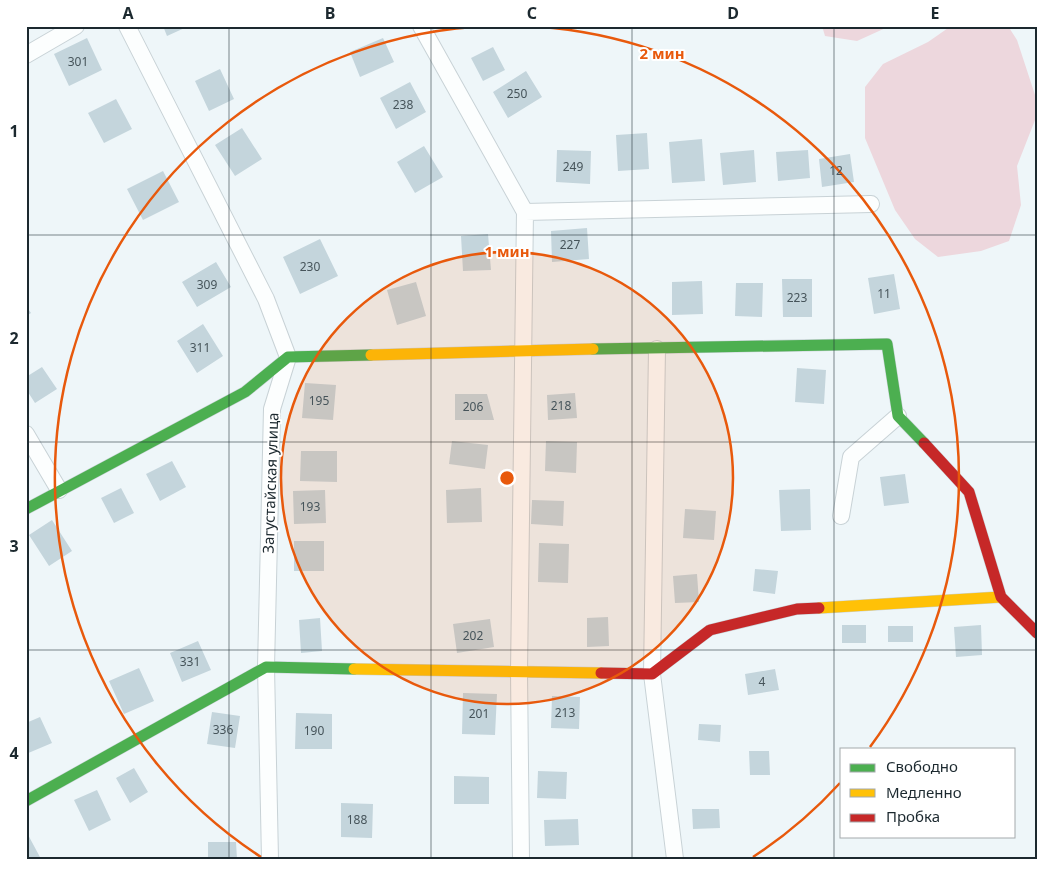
<svg xmlns="http://www.w3.org/2000/svg" width="1063" height="885" font-family="'Noto Sans',sans-serif">
<style>
.green{fill:#edd7dd}
.building{fill:#c4d5dc}
.lines{fill:none;stroke-linecap:round;stroke-linejoin:round}
.street-casing{stroke:#c8d2d6;stroke-width:18}
.fast-casing{stroke:#c8d2d6;stroke-width:12}
.slow-casing{stroke:#c8d2d6;stroke-width:12}
.jam-casing{stroke:#c8d2d6;stroke-width:12}
.street{stroke:#fcfefe;stroke-width:16}
.fast{stroke:#4caf50;stroke-width:11}
.slow{stroke:#ffc107;stroke-width:11}
.jam{stroke:#c62828;stroke-width:11}
.grid{fill:none;stroke:#1c292f;stroke-width:1;stroke-opacity:0.55}
.ring{fill:none;stroke:#e8590c;stroke-width:2.5}
.labels{text-anchor:middle;stroke-width:4;stroke-linejoin:round;paint-order:stroke}
.number-label{font-size:12px;fill:#46545a}
.street-label{font-size:15px;fill:#1c292f;stroke:#fff}
.centre{fill:#e8590c;stroke:#fff;stroke-width:2.5}
.ring-label{font-size:15px;text-anchor:middle;font-weight:bold;fill:#e8590c;stroke:#fff;stroke-width:4;stroke-linejoin:round;paint-order:stroke}
.neatline{fill:none;stroke:#1c292f;stroke-width:2}
.grid-label{font-size:16px;text-anchor:middle;font-weight:bold;fill:#1c292f}
</style>
<rect width="100%" height="100%" fill="#eef6f9"/>
<path class="green" d="M822 26H890L857 41 825 36Z
M951 26H1008L1017 40 1037 101V115L1017 166 1021 205 1009 241 981 251 938 257 915 239 895 210 865 138V87L883 64 928 42Z"/>
<path class="building" d="M163 26H189L167 36Z
M87 38 102 70 69 86 54 54Z
M383 38 394 62 360 77 350 52Z
M493 47 505 70 483 81 471 58Z
M220 69 234 99 209 111 195 81Z
M526 71 542 97 508 118 493 92Z
M410 82 426 112 396 129 380 98Z
M116 99 132 129 104 143 88 113Z
M242 128 262 159 235 176 215 145Z
M647 133 649 169 618 171 616 135Z
M702 139 705 181 672 183 669 142Z
M424 146 443 177 415 193 397 162Z
M557 150 591 151 590 184 556 182Z
M754 150 756 182 723 185 720 153Z
M808 150 810 178 778 181 776 152Z
M850 154 854 182 822 187 819 159Z
M163 171 179 202 143 220 127 189Z
M587 228 589 259 552 262 551 231Z
M488 234 491 270 463 271 461 236Z
M320 239 338 276 300 294 283 257Z
M216 262 231 287 197 307 182 282Z
M894 274 900 309 874 314 868 278Z
M782 279H812V317H783Z
M702 281 703 314 672 315V282Z
M416 282 426 316 397 325 387 290Z
M736 283H763L762 317 735 316Z
M26 306 31 313 26 316Z
M203 324 223 356 197 373 177 341Z
M42 367 57 389 35 403 26 389V377Z
M797 368 826 370 824 404 795 402Z
M305 383 336 385 333 420 302 418Z
M575 393 577 418 548 420 547 395Z
M455 394H487L494 420H455Z
M452 441 488 445 485 469 449 464Z
M546 441 577 442 576 473 545 471Z
M301 451H337V482L300 481Z
M172 461 186 487 160 501 146 474Z
M905 474 909 503 884 506 880 477Z
M121 488 134 513 114 523 101 498Z
M481 488 482 522 447 523 446 490Z
M810 489 811 530 781 531 779 490Z
M325 490 326 523 294 524 293 491Z
M532 500 564 501 563 526 531 524Z
M685 509 716 511 714 540 683 538Z
M52 520 72 551 49 566 29 535Z
M294 541H324V571H294Z
M539 543 569 544 568 583 538 582Z
M755 569 778 571 775 594 753 591Z
M697 574 699 602 675 603 673 576Z
M608 617 609 646 587 647V618Z
M320 618 322 651 301 653 299 620Z
M490 619 494 647 457 653 453 624Z
M842 625H866V643H842Z
M981 625 982 655 956 657 954 627Z
M888 626H913V642H888Z
M198 641 211 670 182 682 170 653Z
M139 668 154 701 124 714 109 681Z
M775 669 779 690 748 695 745 674Z
M463 693 497 694 495 735 462 734Z
M552 696 580 697 579 729 551 728Z
M212 712 240 716 235 748 207 744Z
M296 713 332 714V749H295Z
M40 717 52 743 26 754V723Z
M699 724 721 725 720 742 698 740Z
M749 751H769L770 775H750Z
M134 768 148 792 130 803 116 778Z
M538 771 567 772 566 799 537 798Z
M454 776 489 777V804H454Z
M97 790 111 820 89 831 74 800Z
M341 803 373 804 372 838 341 837Z
M692 809H719L720 828 693 829Z
M578 819 579 845 545 846 544 820Z
M26 831 41 859H26Z
M208 842H236L237 859H208Z"/>
<g class="lines">
<defs>
<path id="street" d="M127 26 266 299 288 357 272 409 266 667 270 859
M421 26 525 212 519 672 521 859
M26 55 76 26
M525 212 871 204
M657 349 652 674 675 859
M26 434 59 490
M841 516 851 457 898 416"/>
<path id="fast" d="M593 349 887 344 898 416 924 443
M26 509 245 392 288 357 371 355
M26 801 266 667 354 669"/>
<path id="slow" d="M371 355 593 349
M819 608 1001 597
M354 669 601 673"/>
<path id="jam" d="M924 443 969 492 1001 597 1037 633
M601 673 652 674 710 630 797 609 819 608"/>
</defs>
<use href="#street" class="street-casing"/>
<use href="#fast" class="fast-casing"/>
<use href="#slow" class="slow-casing"/>
<use href="#jam" class="jam-casing"/>
<use href="#street" class="street"/>
<use href="#fast" class="fast"/>
<use href="#slow" class="slow"/>
<use href="#jam" class="jam"/>
</g>
<path class="grid" d="M229 26V859M431 26V859M632 26V859M834 26V859M26 235H1037M26 442H1037M26 650H1037"/>
<circle cx="507" cy="478" r="226" fill="#e8590c" fill-opacity=".12"/>
<g class="ring">
<circle cx="507" cy="478" r="226"/>
<path d="M840 783A452 452 0 0 1 753 857M261 857A452 452 0 0 1 491 26M523 26A452 452 0 0 1 870 747"/>
</g>
<g class="labels">
<g class="number-label">
<text x="78" y="66">301</text>
<text x="517" y="98">250</text>
<text x="403" y="109">238</text>
<text x="573" y="171">249</text>
<text x="836" y="175">12</text>
<text x="570" y="249">227</text>
<text x="310" y="271">230</text>
<text x="207" y="289">309</text>
<text x="884" y="298">11</text>
<text x="797" y="302">223</text>
<text x="200" y="352">311</text>
<text x="319" y="405">195</text>
<text x="561" y="410">218</text>
<text x="473" y="411">206</text>
<text x="310" y="511">193</text>
<text x="473" y="640">202</text>
<text x="190" y="666">331</text>
<text x="762" y="686">4</text>
<text x="565" y="717">213</text>
<text x="479" y="718">201</text>
<text x="223" y="734">336</text>
<text x="314" y="735">190</text>
<text x="357" y="824">188</text>
</g>
<g class="street-label">
<text transform="translate(271 483) rotate(-88)" y="5">Загустайская улица</text>
</g>
</g>
<circle cx="507" cy="478" r="8" class="centre"/>
<g class="ring-label">
<text x="662" y="59">2 мин</text>
<text x="507" y="257">1 мин</text>
</g>
<rect width="1063" height="885" fill="none" stroke="#ffffff" stroke-width="55"/>
<rect x="840" y="748" width="175" height="90" fill="#ffffff" stroke="#a4a9ac"/>
<rect x="850" y="764" width="25" height="8" fill="#4caf50" stroke="#a4a9ac"/>
<text x="886" y="772" font-size="15" fill="#1c292f">Свободно</text>
<rect x="850" y="789" width="25" height="8" fill="#ffc107" stroke="#a4a9ac"/>
<text x="886" y="798" font-size="15" fill="#1c292f">Медленно</text>
<rect x="850" y="814" width="25" height="8" fill="#c62828" stroke="#a4a9ac"/>
<text x="886" y="822" font-size="15" fill="#1c292f">Пробка</text>
<rect x="28" y="28" width="1008" height="830" class="neatline"/>
<g class="grid-label">
<text x="128" y="19">A</text>
<text x="330" y="19">B</text>
<text x="532" y="19">C</text>
<text x="733" y="19">D</text>
<text x="935" y="19">E</text>
<text x="14" y="137">1</text>
<text x="14" y="344">2</text>
<text x="14" y="552">3</text>
<text x="14" y="759">4</text>
</g>
</svg>
